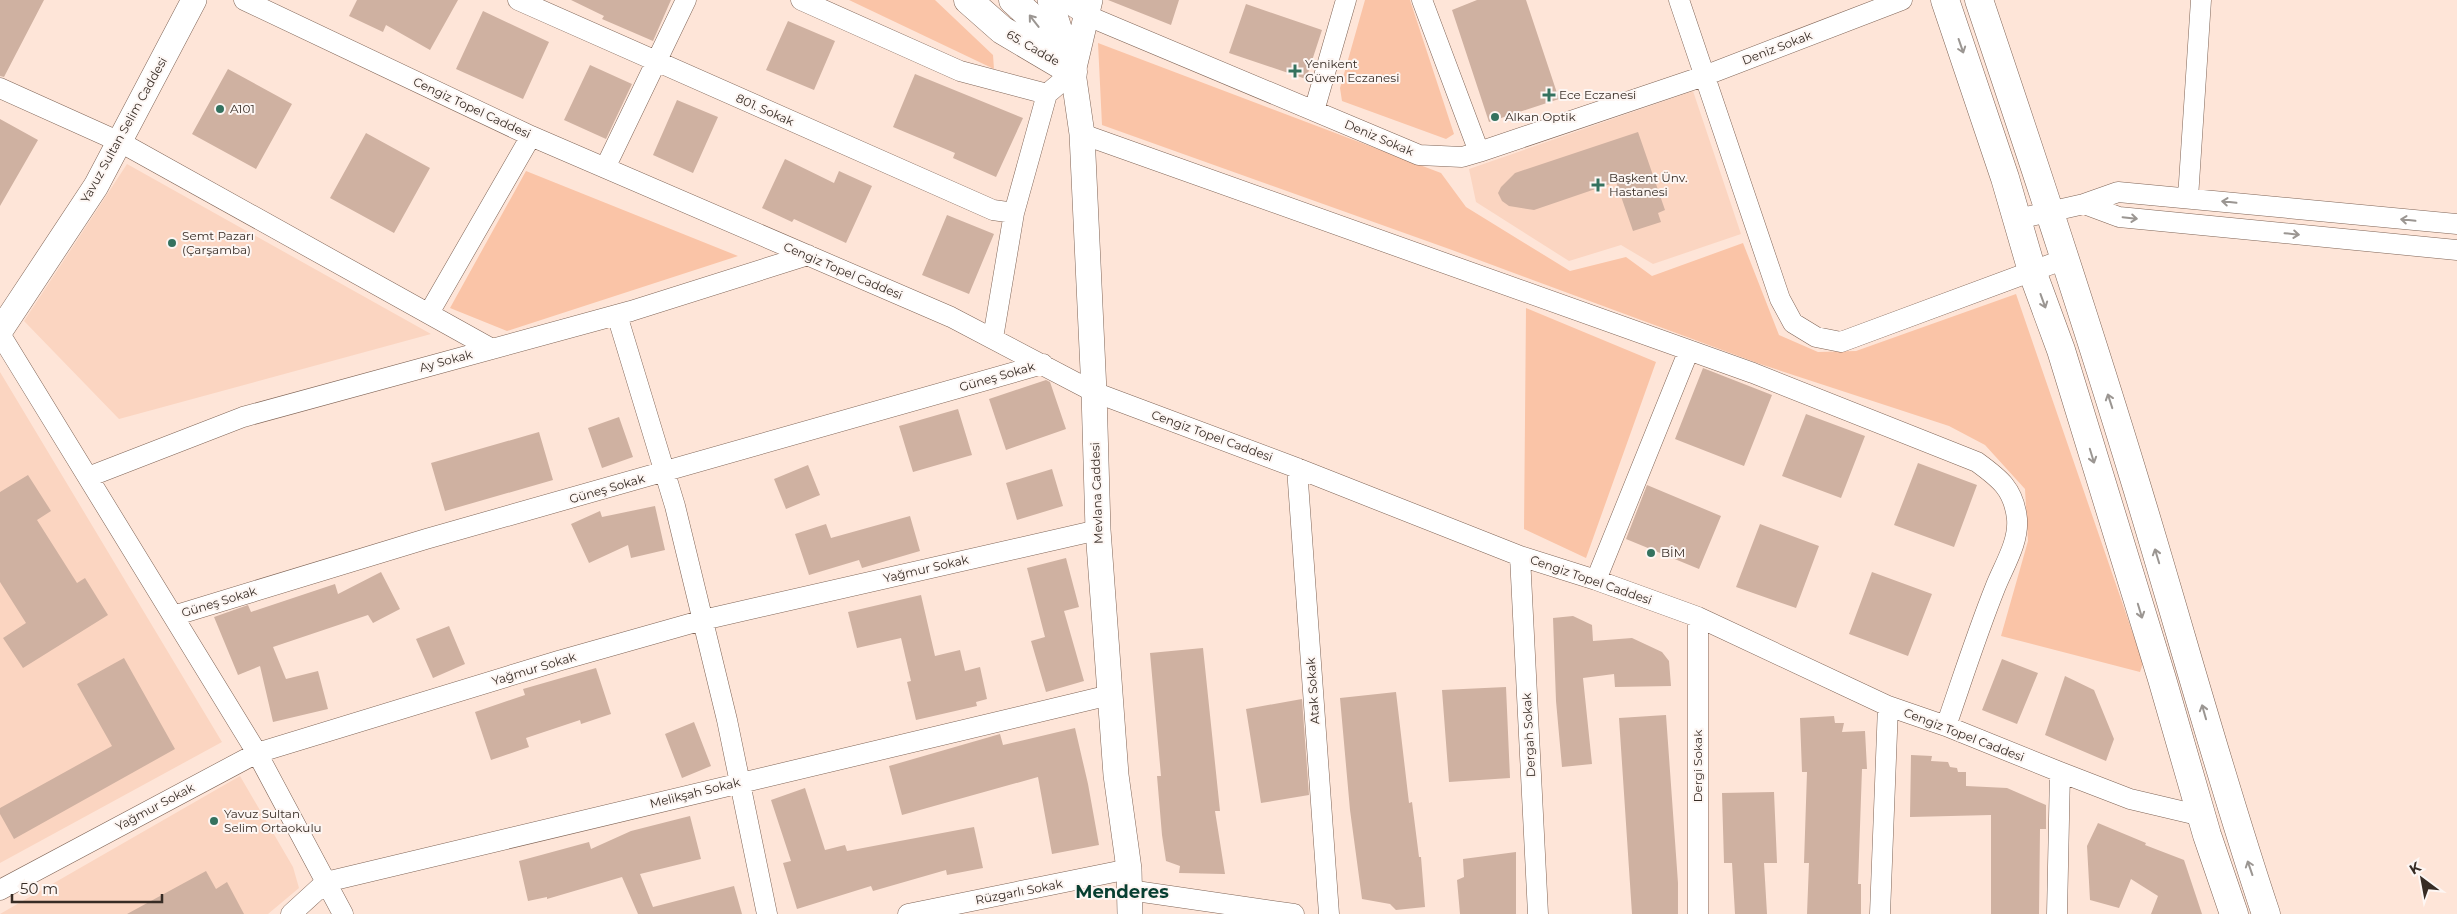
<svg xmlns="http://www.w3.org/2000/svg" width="2457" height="914" font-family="Montserrat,sans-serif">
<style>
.built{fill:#fbd5c1}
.green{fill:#fac4a7}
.building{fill:#cfb1a1}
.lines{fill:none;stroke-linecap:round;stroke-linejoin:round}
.minor-casing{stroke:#7f6456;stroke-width:21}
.tertiary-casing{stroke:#7f6456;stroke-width:26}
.secondary-casing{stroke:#7f6456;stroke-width:29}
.minor{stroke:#fff;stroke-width:20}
.tertiary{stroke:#fff;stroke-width:25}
.secondary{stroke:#fff;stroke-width:28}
.oneway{stroke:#9b9692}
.poi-dot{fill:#34725f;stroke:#fdf6f3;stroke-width:2}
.labels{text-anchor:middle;stroke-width:4;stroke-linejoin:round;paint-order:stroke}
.street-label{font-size:12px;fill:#372c25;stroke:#fdf6f3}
.poi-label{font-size:12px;fill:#372c25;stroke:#fdf6f3;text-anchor:start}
.district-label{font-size:18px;font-weight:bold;fill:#073e30;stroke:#fdf6f3}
</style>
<rect width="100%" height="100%" fill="#fee5d8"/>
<path class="built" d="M1693 91 1741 234 1653 264 1621 245 1569 261 1476 202 1469 169Z
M127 164 431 334 119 419 24 321Z
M0 372 222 742 0 863Z
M240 776 293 867 299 888 268 914H0Z"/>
<path class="green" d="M849 0H935L993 55 994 69Z
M1365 0H1410L1454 134 1446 139 1342 101 1340 88Z
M1098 43 1441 173 1466 207 1570 271 1626 257 1652 276 1743 243 1779 335 1818 352 1856 351 2016 294 2143 663 2140 672 2001 636 2028 541 2025 489 1985 445 1949 426 1760 364 1452 250 1102 125Z
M526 171 738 256 507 331 450 308Z
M1526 308 1656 362 1586 558 1524 529Z"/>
<path class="building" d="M0 0H44L4 77 0 76Z
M357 0H458L430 50 386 25 383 32 349 16Z
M571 0H671L653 41 602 19 604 16Z
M1108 0H1179L1171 25Z
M1477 0H1526L1559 99 1489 122 1452 10Z
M1246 4 1322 30 1306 79 1229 53Z
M483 11 549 42 523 99 456 69Z
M788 21 835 41 814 90 766 70Z
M590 65 632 84 606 139 564 120Z
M228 69 292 104 256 169 192 134Z
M915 74 1023 118 996 177 953 158 955 153 893 127Z
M677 100 718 117 693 173 653 155Z
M0 119 38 140 0 206Z
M1638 132 1665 210 1658 213 1661 222 1633 231 1616 182 1534 210 1509 206 1502 201 1498 193 1501 187 1515 173Z
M366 133 430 168 394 233 330 198Z
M785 159 834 183 839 171 872 186 846 243 794 219 792 222 762 208Z
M947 215 994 234 969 294 922 275Z
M1703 368 1772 395 1744 466 1675 439Z
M1046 380 1050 382 1066 429 1006 450 989 399Z
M958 409 972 455 913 472 899 426Z
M1806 414 1865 436 1841 498 1782 476Z
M619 417 633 457 602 468 588 428Z
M539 432 553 480 445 511 431 463Z
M1918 463 1977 485 1954 547 1894 525Z
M808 465 820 495 786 509 774 479Z
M1052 469 1063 506 1017 520 1006 483Z
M28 475 51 511 37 520 77 583 85 578 108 615 23 668 3 638 26 623 0 582V492Z
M1647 485 1721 516 1699 569 1626 539Z
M655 506 665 550 631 558 628 545 589 563 571 524 600 511 602 517Z
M910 516 920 551 862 568 859 560 809 575 795 534 826 524 831 538Z
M1760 524 1819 546 1796 608 1736 587Z
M1066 558 1079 607 1064 611 1084 681 1046 692 1031 641 1045 637 1027 568Z
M381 572 400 609 373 623 368 615 273 647 286 679 318 671 328 709 273 722 260 666 238 675 214 617 248 605 251 612 335 584 338 594Z
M1872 572 1932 594 1908 656 1849 634Z
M921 595 935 656 960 650 965 671 980 667 987 699 976 702 977 706 916 720 907 682 911 681 901 638 857 648 848 612Z
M1573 616 1592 625 1593 641 1632 638 1662 652 1669 661 1671 686 1615 687 1614 674 1583 678 1592 764 1562 767 1556 701 1553 618Z
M449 626 465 664 433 678 416 639Z
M1203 648 1220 811H1215L1225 874 1179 873 1180 866 1166 861 1162 835 1157 776H1161L1150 653Z
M124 658 175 749 14 839 0 814V808L112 746 77 684Z
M2002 659 2038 673 2017 724 1982 710Z
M596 668 611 714 581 724 580 720 526 738 529 747 491 760 475 712 525 695 523 689Z
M2065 676 2094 690 2114 739 2106 761 2045 735Z
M1506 687 1510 778 1449 782 1442 690Z
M1396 692 1409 803 1412 802 1419 857H1421L1425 907 1396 910 1390 904 1362 899 1350 810 1340 698Z
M1302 699 1309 795 1261 803 1246 709Z
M1666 715 1678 883V914H1632L1619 718Z
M1834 716 1835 723H1844L1842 732 1865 731 1867 769H1862L1858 884H1861V914H1807L1809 863H1804L1807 772H1802L1800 718Z
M694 722 711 766 682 778 665 734Z
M1075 728 1088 784 1099 845 1052 854 1038 777 902 815 889 766 1000 734 1003 745Z
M1911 755 1932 756 1931 761 1948 762 1950 767 1957 768 1958 772H1966V786L2007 788 2046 805V829H2040L2039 914H1991V815L1910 817Z
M805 788 825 850 845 845 847 851 974 827 983 868 947 875 946 870 873 891 871 886 797 909 783 863 791 861 771 800Z
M1774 792 1777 863H1764L1767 914H1735L1732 863H1724L1722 793Z
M690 816 701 859 640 874 653 907 734 886 742 914H638L622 877 547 899V897L528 901 519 861 589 842 591 849 631 831Z
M2098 823 2146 843 2145 845 2184 860 2202 914H2151L2158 896 2131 879 2119 908 2090 900 2087 846Z
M1516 852V914H1460L1457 880 1464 877 1463 859Z
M206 871 216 889 227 882 244 914H127Z"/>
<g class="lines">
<defs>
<path id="minor" d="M244 0 531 136 951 317 1094 392 1297 468 1520 556 1596 580 1698 617 1888 706 1946 726 2060 772 2130 799 2202 816
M518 0 993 210 1014 213
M801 0 960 71 1047 94 1073 72
M1063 0 1088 16 1419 155 1462 157 1479 152 1704 76 1902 0
M1422 0 1479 152
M1679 0 1780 299 1793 323 1816 337 1841 342 2065 259
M0 88 120 142 492 349
M1314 111 1346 0
M1082 134 1753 373 1977 462C1999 478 2014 489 2017 519 2019 543 2003 567 1995 588 1977 633 1962 680 1946 726
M605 168 686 0
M2188 198 2201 0
M2084 204 2119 217 2457 250
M2017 219 2084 204 2118 192 2457 224
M429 313 531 136
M617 315 675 506 727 720 767 914
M0 334 257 753 343 914
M993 338 1014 213 1047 94
M1297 468 1329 914
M88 477 243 417 631 311 808 255
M1520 556 1538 914
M1596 580 1689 350
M173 616 426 539 1043 364
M0 890 257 753 558 661 703 620 1098 530
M1129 890 1294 914
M291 914 326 882 1110 695
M908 914 1129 869
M1698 914V617
M1880 914 1888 706
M2057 914 2060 772"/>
<path id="tertiary" d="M1050 0 1073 72 1082 134 1094 392 1098 530 1116 775 1129 869 1130 914
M1073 72 1090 0
M0 331 96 186 194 0"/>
<path id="secondary" d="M968 0 1002 30 1073 72
M1013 0 1028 14 1065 61
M1945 0 2005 178 2032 271 2061 350 2162 679 2207 835 2234 914
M1979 0C2033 160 2086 320 2135 481 2179 625 2218 771 2266 914"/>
</defs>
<use href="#minor" class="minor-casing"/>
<use href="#tertiary" class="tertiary-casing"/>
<use href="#secondary" class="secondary-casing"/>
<use href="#minor" class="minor"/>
<use href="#tertiary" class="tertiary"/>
<use href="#secondary" class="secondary"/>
</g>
<defs><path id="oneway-shaft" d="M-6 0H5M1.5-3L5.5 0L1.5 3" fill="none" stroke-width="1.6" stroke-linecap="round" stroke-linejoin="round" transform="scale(1.25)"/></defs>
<g class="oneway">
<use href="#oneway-shaft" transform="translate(1034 21) rotate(-128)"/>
<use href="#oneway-shaft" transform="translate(1961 46) rotate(71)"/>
<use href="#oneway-shaft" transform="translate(2229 202) rotate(-174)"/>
<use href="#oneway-shaft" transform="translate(2130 218) rotate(6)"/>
<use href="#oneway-shaft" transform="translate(2408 220) rotate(-174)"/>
<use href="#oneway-shaft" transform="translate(2292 234) rotate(6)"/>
<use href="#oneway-shaft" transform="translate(2043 301) rotate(70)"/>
<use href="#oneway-shaft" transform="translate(2110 401) rotate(-108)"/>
<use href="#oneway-shaft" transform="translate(2092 456) rotate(73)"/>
<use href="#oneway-shaft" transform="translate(2157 556) rotate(-107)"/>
<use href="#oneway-shaft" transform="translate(2140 611) rotate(73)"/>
<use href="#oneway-shaft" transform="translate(2204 712) rotate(-106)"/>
<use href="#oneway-shaft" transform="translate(2250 868) rotate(-109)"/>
</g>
<g class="poi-dot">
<path d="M1292.5 63.5h5v5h5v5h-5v5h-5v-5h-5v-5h5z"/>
<path d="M1546.5 87.5h5v5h5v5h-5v5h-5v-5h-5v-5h5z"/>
<circle cx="220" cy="109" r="5"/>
<circle cx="1495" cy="117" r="5"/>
<path d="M1595.5 177.5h5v5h5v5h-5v5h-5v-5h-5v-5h5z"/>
<circle cx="172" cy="243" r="5"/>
<circle cx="1651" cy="553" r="5"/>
<circle cx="214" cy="821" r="5"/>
</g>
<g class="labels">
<g class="street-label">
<text transform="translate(1033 48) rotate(30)" y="4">65. Cadde</text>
<text transform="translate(1777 48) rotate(-21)" y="4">Deniz Sokak</text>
<text transform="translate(472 108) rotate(25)" y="4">Cengiz Topel Caddesi</text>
<text transform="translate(765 110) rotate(24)" y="4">801. Sokak</text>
<text transform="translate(124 130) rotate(-61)" y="4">Yavuz Sultan Selim Caddesi</text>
<text transform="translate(1379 138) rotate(23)" y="4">Deniz Sokak</text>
<text transform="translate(843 271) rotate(23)" y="4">Cengiz Topel Caddesi</text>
<text transform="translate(446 361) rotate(-15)" y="4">Ay Sokak</text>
<text transform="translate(997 377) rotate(-16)" y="4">Güneş Sokak</text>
<text transform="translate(1212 436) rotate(20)" y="4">Cengiz Topel Caddesi</text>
<text transform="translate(607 489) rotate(-16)" y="4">Güneş Sokak</text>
<text transform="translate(1097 493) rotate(-92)" y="4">Mevlana Caddesi</text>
<text transform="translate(926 569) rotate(-13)" y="4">Yağmur Sokak</text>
<text transform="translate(1591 580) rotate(19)" y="4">Cengiz Topel Caddesi</text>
<text transform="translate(219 602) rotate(-17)" y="4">Güneş Sokak</text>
<text transform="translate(534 669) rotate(-17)" y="4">Yağmur Sokak</text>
<text transform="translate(1313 691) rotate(-94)" y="4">Atak Sokak</text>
<text transform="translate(1529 735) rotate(-93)" y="4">Dergah Sokak</text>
<text transform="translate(1964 735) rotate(21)" y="4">Cengiz Topel Caddesi</text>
<text transform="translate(1698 766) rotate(-90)" y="4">Dergi Sokak</text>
<text transform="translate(695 793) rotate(-14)" y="4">Melikşah Sokak</text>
<text transform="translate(155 807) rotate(-28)" y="4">Yağmur Sokak</text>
<text transform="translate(1019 892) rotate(-11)" y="4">Rüzgarlı Sokak</text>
</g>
<g class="poi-label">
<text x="1305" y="68">Yenikent<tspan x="1305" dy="14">Güven Eczanesi</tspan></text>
<text x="1559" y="99">Ece Eczanesi</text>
<text x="230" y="113">A101</text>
<text x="1505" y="121">Alkan Optik</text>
<text x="1609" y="182">Başkent Ünv.<tspan x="1609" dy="14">Hastanesi</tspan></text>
<text x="182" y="240">Semt Pazarı<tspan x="182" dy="14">(Çarşamba)</tspan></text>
<text x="1661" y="557">BİM</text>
<text x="224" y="818">Yavuz Sultan<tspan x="224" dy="14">Selim Ortaokulu</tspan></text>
</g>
<g class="district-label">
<text x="1122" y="898">Menderes</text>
</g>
</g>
<g transform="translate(2422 879) rotate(328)" stroke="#fdf6f3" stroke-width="4" paint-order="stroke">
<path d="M0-4L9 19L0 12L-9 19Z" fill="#372c25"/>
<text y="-8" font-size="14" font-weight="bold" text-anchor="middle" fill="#372c25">K</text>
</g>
<path d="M12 894v8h150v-8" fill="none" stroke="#372c25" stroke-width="2.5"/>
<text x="20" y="894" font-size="15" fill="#372c25" stroke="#fdf6f3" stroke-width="4" paint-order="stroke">50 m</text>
</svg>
